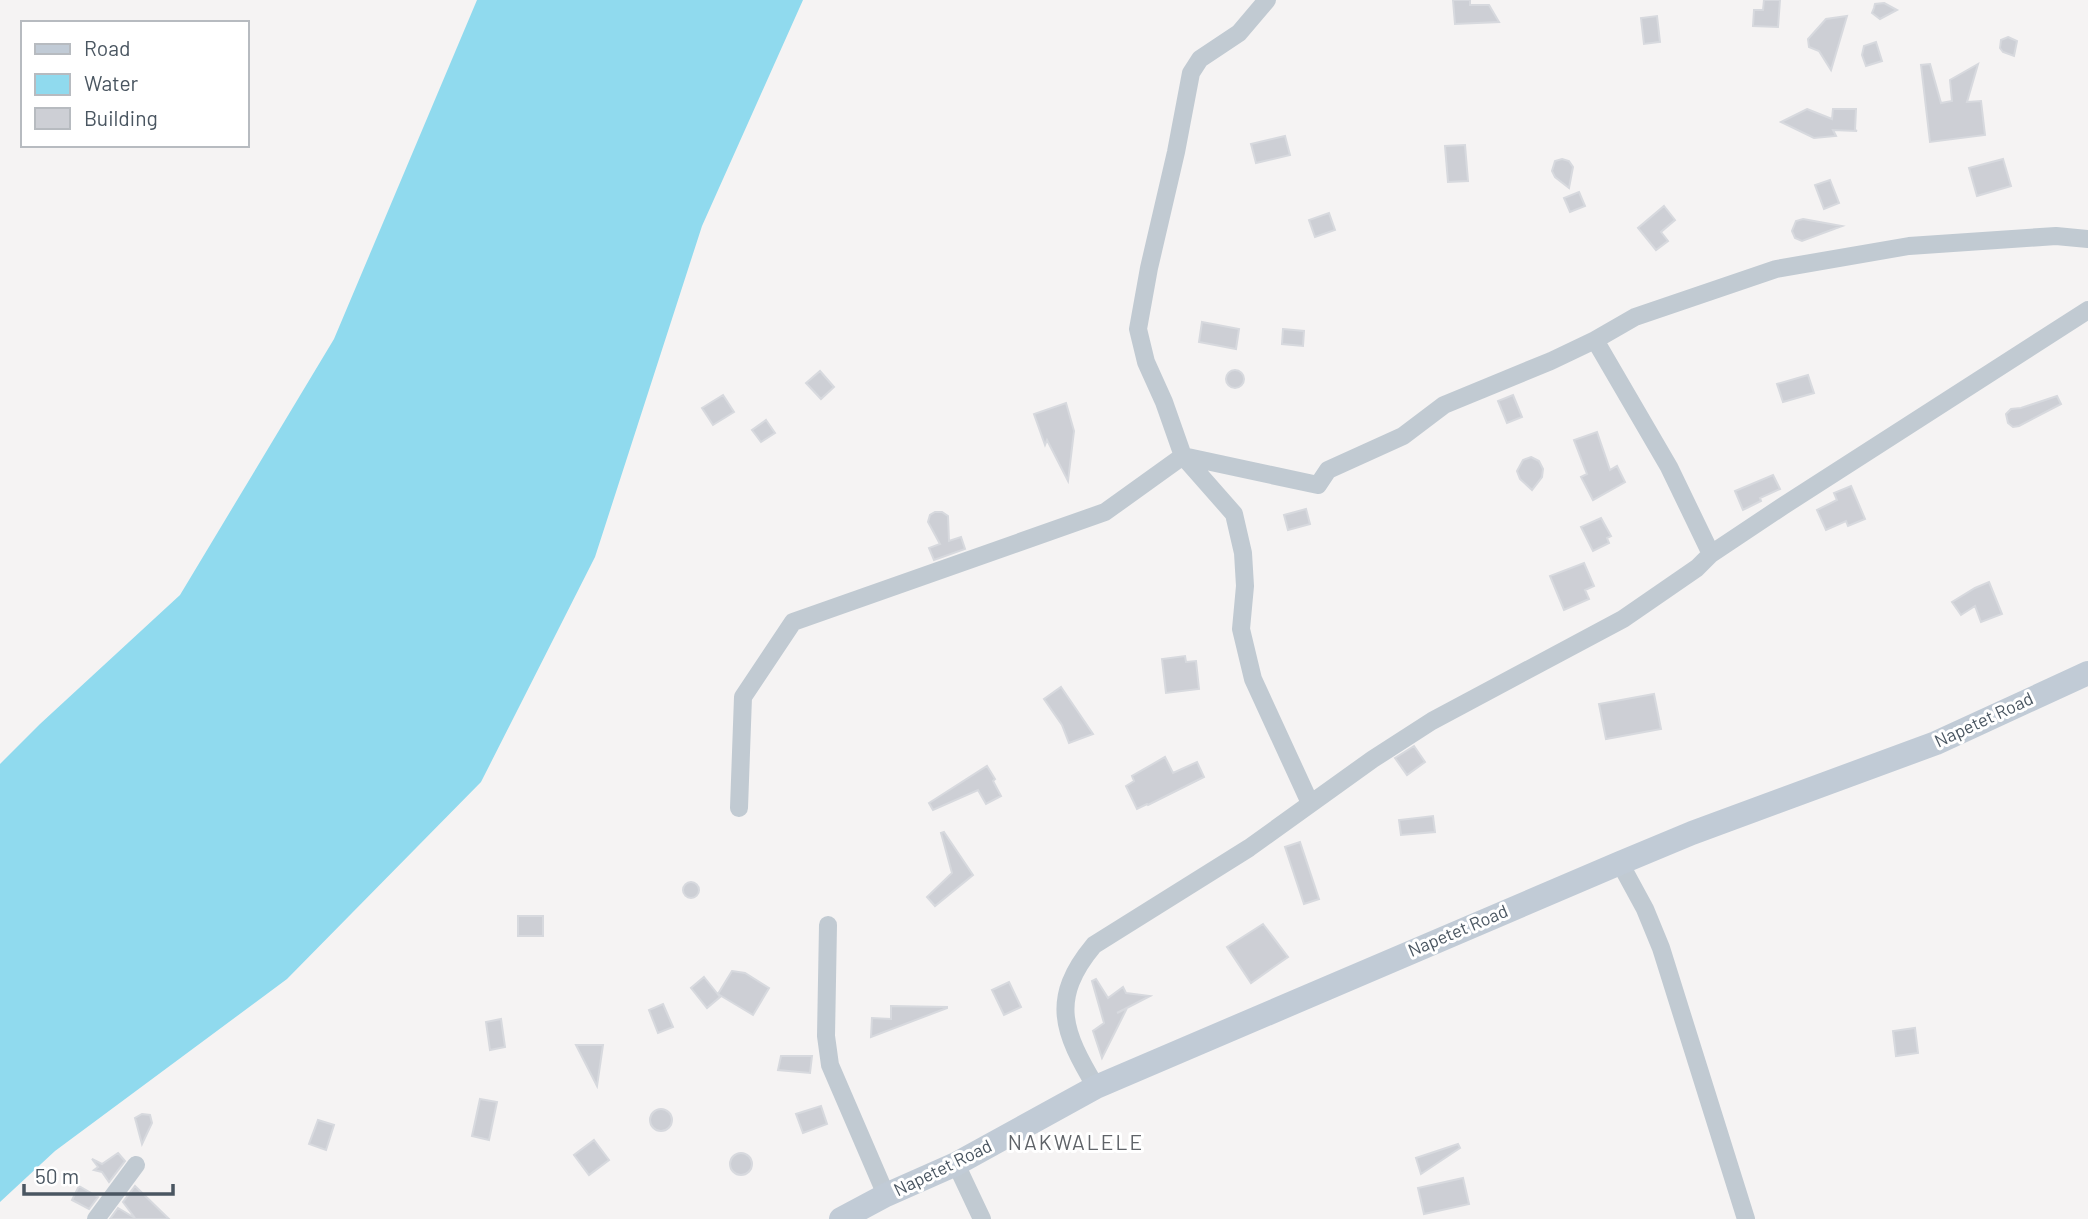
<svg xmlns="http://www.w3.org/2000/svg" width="2088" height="1219" font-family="Barlow,sans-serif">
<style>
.water{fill:#90daee}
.building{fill:#cdcfd5;stroke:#d7d9de;stroke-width:2}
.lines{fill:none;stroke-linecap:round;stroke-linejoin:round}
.street{stroke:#c1cad2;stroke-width:18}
.secondary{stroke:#c1cbd6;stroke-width:24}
.labels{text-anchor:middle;stroke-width:6;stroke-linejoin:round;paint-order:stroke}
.street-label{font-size:18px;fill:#4a5661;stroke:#fff}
.quarter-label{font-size:21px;letter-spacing:2px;fill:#5f6368;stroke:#fff}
</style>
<rect width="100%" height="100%" fill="#f5f3f3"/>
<path class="water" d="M477 0H803L702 226 595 557 481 782 287 979 55 1151 0 1202V764L40 724 180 595 334 339Z"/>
<path class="building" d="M1453 0H1470V5H1489L1499 22 1455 24Z
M1764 0H1780L1778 27 1753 26 1754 10H1763Z
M1884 3 1897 10 1880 19 1872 13 1874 8 1875 4Z
M1657 16 1660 42 1644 44 1641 18Z
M1847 16 1831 70 1819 51 1809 47 1808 39 1826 19Z
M2008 37 2017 41 2014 56 2003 52 2000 48 2001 40Z
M1876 42 1882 61 1866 66 1862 55 1864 46Z
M1930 64 1941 103 1952 101 1950 80 1978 64 1967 102 1981 101 1985 135 1930 142 1921 65Z
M1807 109 1832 119 1833 109H1856L1855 130 1857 131 1833 130 1836 136 1814 138 1781 122Z
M1285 136 1290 155 1256 163 1251 144Z
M1465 145 1468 181 1448 182 1445 146Z
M1562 159 1569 161 1573 167 1569 188 1555 177 1552 171 1555 161Z
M2003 159 2011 186 1977 196 1969 168Z
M1830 180 1839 203 1824 209 1815 185Z
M1579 192 1585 206 1570 212 1564 198Z
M1664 206 1675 220 1661 232 1668 241 1656 250 1638 228Z
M1329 213 1335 230 1315 237 1309 220Z
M1803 219 1842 226 1802 241 1795 238 1792 231 1796 221Z
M1202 322 1239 329 1236 349 1199 342Z
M1283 329 1304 331 1303 346 1282 344Z
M1226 379a9 9 0 1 1 18 0a9 9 0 1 1-18 0Z
M820 371 834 387 821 399 806 383Z
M1808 375 1814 393 1783 402 1777 384Z
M723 395 734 412 713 425 702 408Z
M1513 395 1522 417 1507 423 1498 401Z
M2057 396 2061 404 2019 426 2013 427 2008 423 2006 414 2011 409 2021 408Z
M1066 403 1074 431 1068 481 1047 440 1045 445 1034 414Z
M766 420 775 433 761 442 752 430Z
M1597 432 1610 470 1617 466 1625 482 1593 500 1581 477 1587 474 1574 440Z
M1531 457 1539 461 1543 469 1542 477 1532 490 1520 479 1517 471 1523 460Z
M1773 475 1780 489 1760 498 1761 501 1743 510 1735 491Z
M1851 486 1865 519 1848 526 1846 521 1826 530 1817 510 1837 500 1834 493Z
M1306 509 1310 524 1288 530 1284 515Z
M935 512H942L948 516 949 541 961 537 965 549 934 560 929 548 940 544 928 522 930 515Z
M1601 518 1611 536 1607 538 1609 543 1593 551 1581 527Z
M1584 563 1594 586 1585 590 1589 599 1564 610 1550 576Z
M1989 582 2002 614 1981 622 1975 606 1961 615 1952 602 1975 588Z
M1185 656 1186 662 1196 661 1199 689 1166 693 1162 659Z
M1061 687 1093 734 1069 743 1062 725 1044 699Z
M1654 694 1661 729 1606 739 1599 704Z
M1414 746 1425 762 1407 775 1395 758Z
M1165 757 1173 773 1197 762 1204 777 1148 805 1147 804 1137 809 1126 786 1134 781 1132 776Z
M987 766 995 779 993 781 1001 796 986 804 978 790 933 810 929 803Z
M1433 816 1435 832 1401 835 1399 820Z
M944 832 973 875 935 906 927 897 952 873 941 833Z
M1300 842 1319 899 1304 904 1285 847Z
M683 890a8 8 0 1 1 16 0a8 8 0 1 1-16 0Z
M518 916H543V936H518Z
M1263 924 1288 957 1251 983 1227 947Z
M732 971 745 973 769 988 753 1015 718 994Z
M704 977 720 997 707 1008 691 988Z
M1096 979 1108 998 1123 987 1126 993 1150 996 1117 1013 1127 1008 1102 1058 1093 1031 1104 1023 1092 981Z
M1009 982 1021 1007 1004 1015 992 990Z
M663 1004 673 1027 658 1033 649 1010Z
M891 1006 947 1007V1008L871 1037 872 1018 891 1019Z
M501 1019 505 1047 490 1050 486 1022Z
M1915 1028 1918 1053 1896 1056 1893 1031Z
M576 1045H603L597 1086Z
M781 1056H812L810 1073 778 1070Z
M480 1099 497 1102 489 1140 472 1136Z
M821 1106 827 1124 803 1133 796 1114Z
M650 1120a11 11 0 1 1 22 0a11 11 0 1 1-22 0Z
M142 1114 150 1115 152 1123 142 1144 135 1118Z
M318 1120 334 1125 326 1150 309 1144Z
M594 1140 609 1160 589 1175 574 1155Z
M1458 1144 1460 1148 1421 1174 1416 1158Z
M730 1164a11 11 0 1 1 22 0a11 11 0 1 1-22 0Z
M118 1153 125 1161 109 1182 102 1172 94 1170 98 1167 92 1159 102 1164Z
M1463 1178 1469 1204 1424 1214 1418 1188Z
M79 1186 98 1197 89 1209 72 1200Z
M135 1186 169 1219H110L118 1208 135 1218 123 1202Z"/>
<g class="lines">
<path class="street" d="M1267 0 1239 33 1200 59 1191 73 1176 152 1149 268 1138 329 1146 362 1164 402 1183 456 1234 514 1243 553 1245 586 1241 629 1253 679 1310 803
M1595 340 1669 467 1711 554
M739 808 743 697 793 622 1105 512 1183 456 1318 485 1328 470 1403 436 1444 405 1551 361 1595 340 1635 317 1776 269 1909 246 2056 236 2088 239
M1620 863 1645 909 1661 948 1746 1219
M828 925 826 1036 830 1065 886 1195
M1096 1087C1063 1032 1049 999 1094 945L1249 848 1373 759 1432 721 1623 619 1697 568 1711 554 1783 506 2088 310
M956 1164 982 1219
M96 1219 136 1165"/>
<path class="secondary" d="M841 1219 886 1195 956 1164 1096 1087 1620 863 1692 833 1936 743 2088 673"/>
</g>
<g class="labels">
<g class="street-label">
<text transform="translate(1984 720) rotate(-25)" y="6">Napetet Road</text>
<text transform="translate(1458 931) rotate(-23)" y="6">Napetet Road</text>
<text transform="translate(943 1168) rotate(-26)" y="6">Napetet Road</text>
</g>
<g class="quarter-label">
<text x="1076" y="1150">NAKWALELE</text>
</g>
</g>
<rect x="21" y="21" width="228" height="126" fill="#ffffff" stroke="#b7bbc0" stroke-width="2"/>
<rect x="35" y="44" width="35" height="10" fill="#c1cbd6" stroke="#b7bbc0" stroke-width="2"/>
<text x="84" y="56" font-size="21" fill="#4a5661">Road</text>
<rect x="35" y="74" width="35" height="21" fill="#90daee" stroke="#b7bbc0" stroke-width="2"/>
<text x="84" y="91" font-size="21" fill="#4a5661">Water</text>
<rect x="35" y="108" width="35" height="21" fill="#cdcfd5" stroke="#b7bbc0" stroke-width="2"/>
<text x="84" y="126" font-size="21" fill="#4a5661">Building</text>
<path d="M24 1184v10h149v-10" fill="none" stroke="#4a5661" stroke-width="3.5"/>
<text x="35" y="1184" font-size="21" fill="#4a5661" stroke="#ffffff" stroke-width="5" paint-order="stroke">50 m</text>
</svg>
